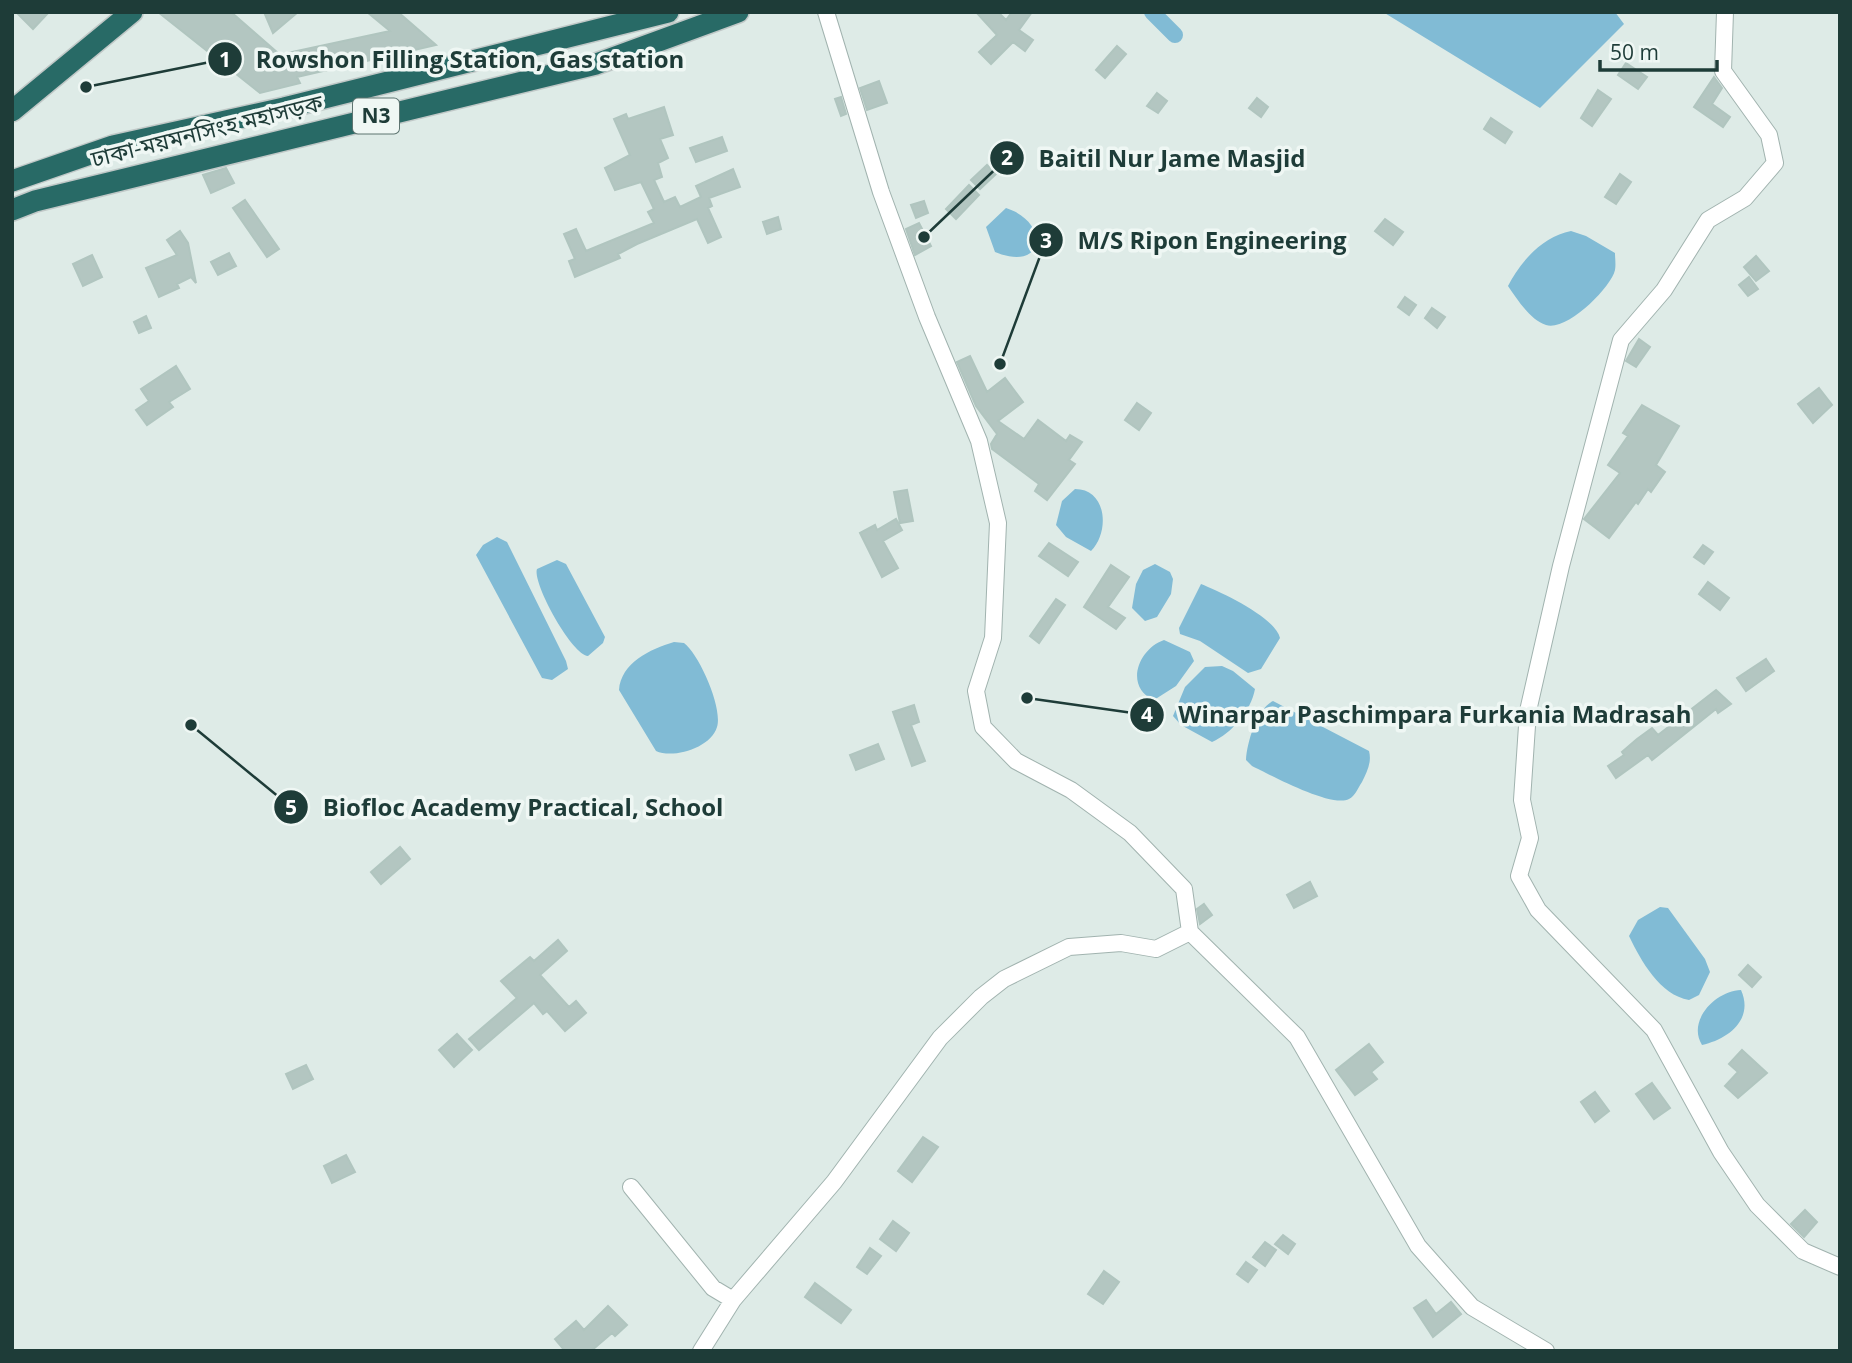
<svg xmlns="http://www.w3.org/2000/svg" width="1852" height="1363" font-family="'Open Sans','Noto Sans Bengali',sans-serif">
<style>
.water{fill:#81bbd5}
.lines{fill:none;stroke-linecap:round;stroke-linejoin:round}
.canal{stroke:#81bbd5;stroke-width:16}
.building{fill:#b3c6c1;stroke:#b0c5bf;stroke-width:2}
.street-casing{stroke:#a1b3af;stroke-width:18}
.highway-casing{stroke:#c0c8c7;stroke-width:24}
.street{stroke:#fff;stroke-width:16}
.highway{stroke:#286a66;stroke-width:21}
.labels{text-anchor:middle;stroke-width:7;stroke-linejoin:round;paint-order:stroke}
.shield{fill:#eff7f4;stroke:#5d7470;stroke-width:2}
.shield-label{font-size:21px;font-weight:bold;fill:#1e3c38}
.street-label{font-size:23px;fill:#1e3c38;stroke:#eff7f4}
.leader{fill:none;stroke:#1e3c38;stroke-width:2.5}
.callout-dot{fill:#1e3c38;stroke:#eff7f4;stroke-width:2.5}
.mark-label{font-size:21px;text-anchor:middle;font-weight:bold;fill:#fff}
.callout-label{font-size:24px;text-anchor:middle;font-weight:bold;fill:#1e3c38;stroke:#eff7f4;stroke-width:7;stroke-linejoin:round;paint-order:stroke}
</style>
<rect width="100%" height="100%" fill="#deebe7"/>
<path class="water" d="M1383 12H1615L1624 24 1540 108Z
M1006 208C1050 222 1046 273 995 252L986 227Z
M1571 231 1586 236 1615 253C1615 258 1616 265 1615 270 1611 288 1566 332 1546 325 1530 320 1517 299 1508 286 1520 262 1543 236 1571 231Z
M1075 489C1107 489 1110 532 1091 551L1066 537 1056 525 1062 501Z
M497 537 507 542 566 661 568 669 552 680 542 678 476 555 483 545Z
M557 560 566 564 605 637 603 643 588 656C571 654 532 582 537 569Z
M1155 564 1170 572 1173 579 1171 594 1157 617 1145 621 1132 608 1136 584 1143 570Z
M1201 584C1221 592 1275 617 1280 638L1261 669 1248 673 1200 641 1180 634 1179 628Z
M1164 640 1190 652 1194 661 1176 686 1154 700C1124 687 1138 649 1164 640Z
M674 642 684 643C699 654 723 708 717 727 711 748 673 759 656 751L619 690C621 663 650 649 674 642Z
M1222 666 1233 671 1255 689C1251 711 1232 733 1212 742L1181 725 1173 716 1185 687 1205 667Z
M1273 701 1369 751C1372 762 1367 772 1362 782 1358 788 1355 796 1349 799 1331 808 1271 775 1252 766L1246 760C1247 742 1257 709 1273 701Z
M1660 907 1668 908 1705 959 1710 972 1699 995 1689 1000C1660 995 1641 961 1629 936L1638 920Z
M1741 990C1754 1019 1729 1039 1702 1045 1687 1021 1715 991 1741 990Z"/>
<g class="lines">
<path class="canal" d="M1152 12 1175 35"/>
</g>
<path class="building" d="M16 12H49L33 29Z
M158 12H231L286 60 283 54 390 31 367 12H398L436 45 297 77 300 83 260 93Z
M264 12H298L273 33Z
M976 12H998L1006 20 1012 12H1032L1019 30 1033 40 1025 51 1013 42 991 64 979 52 997 35Z
M1117 46 1126 54 1105 78 1096 70Z
M1626 63 1647 77 1638 89 1618 75Z
M1714 77 1722 88 1712 104 1730 117 1723 127 1694 107Z
M879 81 887 103 867 110 860 88Z
M1598 90 1611 99 1592 126 1581 118Z
M1157 93 1167 101 1158 113 1147 106Z
M841 97 846 114 841 116 835 99Z
M1257 98 1268 107 1261 117 1249 108Z
M664 107 673 135 660 139 668 158 658 163 662 177 654 180 664 202 675 197 680 207 701 197 696 186 733 169 740 187 709 198 712 206 708 208 721 237 708 243 697 219 637 244 618 254 620 258 575 277 569 261 575 259 564 234 576 229 586 251 654 223 648 212 654 209 641 182 615 190 605 168 630 155 614 119 626 114 628 119Z
M1491 118 1512 132 1505 143 1484 129Z
M722 137 727 151 696 162 690 148Z
M987 165 996 174 980 189 971 180Z
M226 168 234 183 211 193 203 175Z
M1620 174 1631 182 1616 204 1605 197Z
M969 185 979 195 956 219 946 209Z
M245 200 279 249 267 257 233 208Z
M924 201 928 213 916 218 911 205Z
M778 217 781 229 767 234 763 222Z
M1385 219 1403 232 1393 245 1375 231Z
M919 223 931 246 915 255 906 229Z
M180 231 188 243 196 283 191 277 177 284 179 288 159 297 146 268 177 255 167 240Z
M229 253 236 266 218 275 211 262Z
M92 255 102 277 83 286 73 264Z
M1756 256 1769 271 1756 281 1744 267Z
M1749 277 1758 289 1748 296 1739 285Z
M1405 297 1416 305 1409 315 1398 307Z
M1432 308 1445 317 1437 328 1425 318Z
M146 316 151 328 139 333 134 322Z
M1639 339 1650 347 1636 367 1626 361Z
M970 356 987 392 1005 378 1023 402 998 421 1024 439 1038 420 1066 441 1070 435 1082 442 1069 460 1075 464 1047 500 1035 491 1039 484 992 449 991 444 997 434 976 406 957 362Z
M176 366 190 389 169 402 173 407 147 425 136 410 149 401 141 389Z
M1819 388 1832 405 1813 423 1798 404Z
M1137 403 1151 413 1139 430 1125 420Z
M1642 405 1679 426 1656 465 1665 472 1651 492 1648 489 1638 504 1636 502 1609 538 1584 519 1620 473 1608 465 1628 436 1623 433Z
M907 490 913 521 900 523 894 492Z
M896 519 902 530 883 541 898 568 882 577 860 533 875 525 877 530Z
M1049 543 1078 562 1068 576 1039 556Z
M1703 545 1713 552 1704 564 1694 557Z
M1111 565 1129 577 1108 607 1125 618 1116 629 1084 607Z
M1708 582 1729 598 1720 610 1699 594Z
M1056 599 1065 605 1039 643 1030 636Z
M1766 659 1774 671 1746 691 1737 678Z
M1716 690 1731 704 1718 713 1716 709 1652 760 1648 755 1616 778 1608 766 1624 755 1622 752 1637 739 1652 728 1658 735Z
M914 705 919 722 911 725 925 761 912 766 893 712Z
M878 744 884 759 856 770 850 755Z
M400 847 410 859 381 884 371 872Z
M1310 882 1317 896 1294 908 1287 895Z
M1204 904 1212 915 1200 924 1197 909Z
M558 940 567 951 540 975 569 1007 576 1001 586 1013 565 1031 547 1011 543 1014 534 1003 479 1050 469 1039 517 998 501 981 530 957 534 961Z
M1748 965 1761 977 1752 987 1739 975Z
M457 1034 472 1050 454 1067 439 1050Z
M1369 1044 1383 1062 1371 1072 1377 1079 1355 1095 1336 1070Z
M1742 1050 1767 1073 1738 1098 1725 1086 1738 1072 1729 1064Z
M306 1065 313 1079 293 1089 286 1074Z
M1652 1083 1670 1108 1654 1119 1636 1094Z
M1595 1092 1609 1111 1595 1122 1581 1102Z
M923 1137 938 1147 912 1182 898 1171Z
M346 1155 355 1172 332 1183 324 1166Z
M1805 1210 1817 1222 1804 1237 1791 1224Z
M893 1221 909 1233 896 1251 880 1239Z
M1283 1235 1295 1244 1288 1254 1275 1244Z
M1265 1242 1276 1250 1265 1266 1253 1257Z
M870 1248 881 1256 867 1274 857 1267Z
M1246 1262 1257 1270 1248 1282 1237 1274Z
M1104 1271 1119 1282 1103 1304 1088 1294Z
M815 1283 851 1310 841 1323 805 1297Z
M1426 1300 1436 1314 1451 1302 1461 1314 1433 1337 1414 1308Z
M608 1306 627 1325 615 1336 612 1333 591 1351H565L555 1339 576 1321 584 1330Z"/>
<g class="lines">
<defs>
<path id="street" d="M1725 12 1723 71 1769 135 1775 163 1745 198 1708 220 1664 290 1621 340 1561 566 1528 711 1522 800 1530 838 1519 876 1538 910 1654 1030 1721 1152 1757 1205 1803 1251 1840 1267
M1190 932 1297 1037 1418 1246 1472 1307 1546 1351
M631 1187 713 1288 733 1300
M701 1351 733 1300 834 1182 940 1038 981 997 1004 979 1069 947 1121 943 1156 949 1190 932 1184 889 1130 833 1071 790 1016 761 983 727 976 691 993 638 998 523 979 441 927 317 881 192 826 12"/>
<path id="highway" d="M12 111 132 12
M12 181 113 146 284 108 668 12
M12 210 35 201 596 64 738 12"/>
</defs>
<use href="#street" class="street-casing"/>
<use href="#highway" class="highway-casing"/>
<use href="#street" class="street"/>
<use href="#highway" class="highway"/>
</g>
<g class="labels">
<rect class="shield" x="353" y="98.5" width="46" height="35" rx="5"/>
<g class="shield-label">
<text x="376" y="123">N3</text>
</g>
<g class="street-label">
<text transform="translate(207 131) rotate(-14)" y="8">ঢাকা-ময়মনসিংহ মহাসড়ক</text>
</g>
</g>
<path class="leader" d="M86 87L225 59M924 237L1007 158M1000 364L1046 240M1027 698L1147 715M191 725L291 807"/>
<g class="callout-dot">
<circle cx="86" cy="87" r="7"/>
<circle cx="924" cy="237" r="7"/>
<circle cx="1000" cy="364" r="7"/>
<circle cx="1027" cy="698" r="7"/>
<circle cx="191" cy="725" r="7"/>
<circle cx="225" cy="59" r="18"/>
<circle cx="1007" cy="158" r="18"/>
<circle cx="1046" cy="240" r="18"/>
<circle cx="1147" cy="715" r="18"/>
<circle cx="291" cy="807" r="18"/>
</g>
<g class="mark-label">
<text x="225" y="67">1</text>
<text x="1007" y="165">2</text>
<text x="1046" y="248">3</text>
<text x="1147" y="722">4</text>
<text x="291" y="815">5</text>
</g>
<g class="callout-label">
<text x="470" y="68">Rowshon Filling Station, Gas station</text>
<text x="1172" y="167">Baitil Nur Jame Masjid</text>
<text x="1212" y="249">M/S Ripon Engineering</text>
<text x="1435" y="723">Winarpar Paschimpara Furkania Madrasah</text>
<text x="523" y="816">Biofloc Academy Practical, School</text>
</g>
<rect width="1852" height="1363" fill="none" stroke="#1e3c38" stroke-width="28"/>
<path d="M1600 60v10h117v-10" fill="none" stroke="#1e3c38" stroke-width="3.5"/>
<text x="1610" y="60" font-size="21" fill="#1e3c38" stroke="#eff7f4" stroke-width="5" paint-order="stroke">50 m</text>
</svg>
